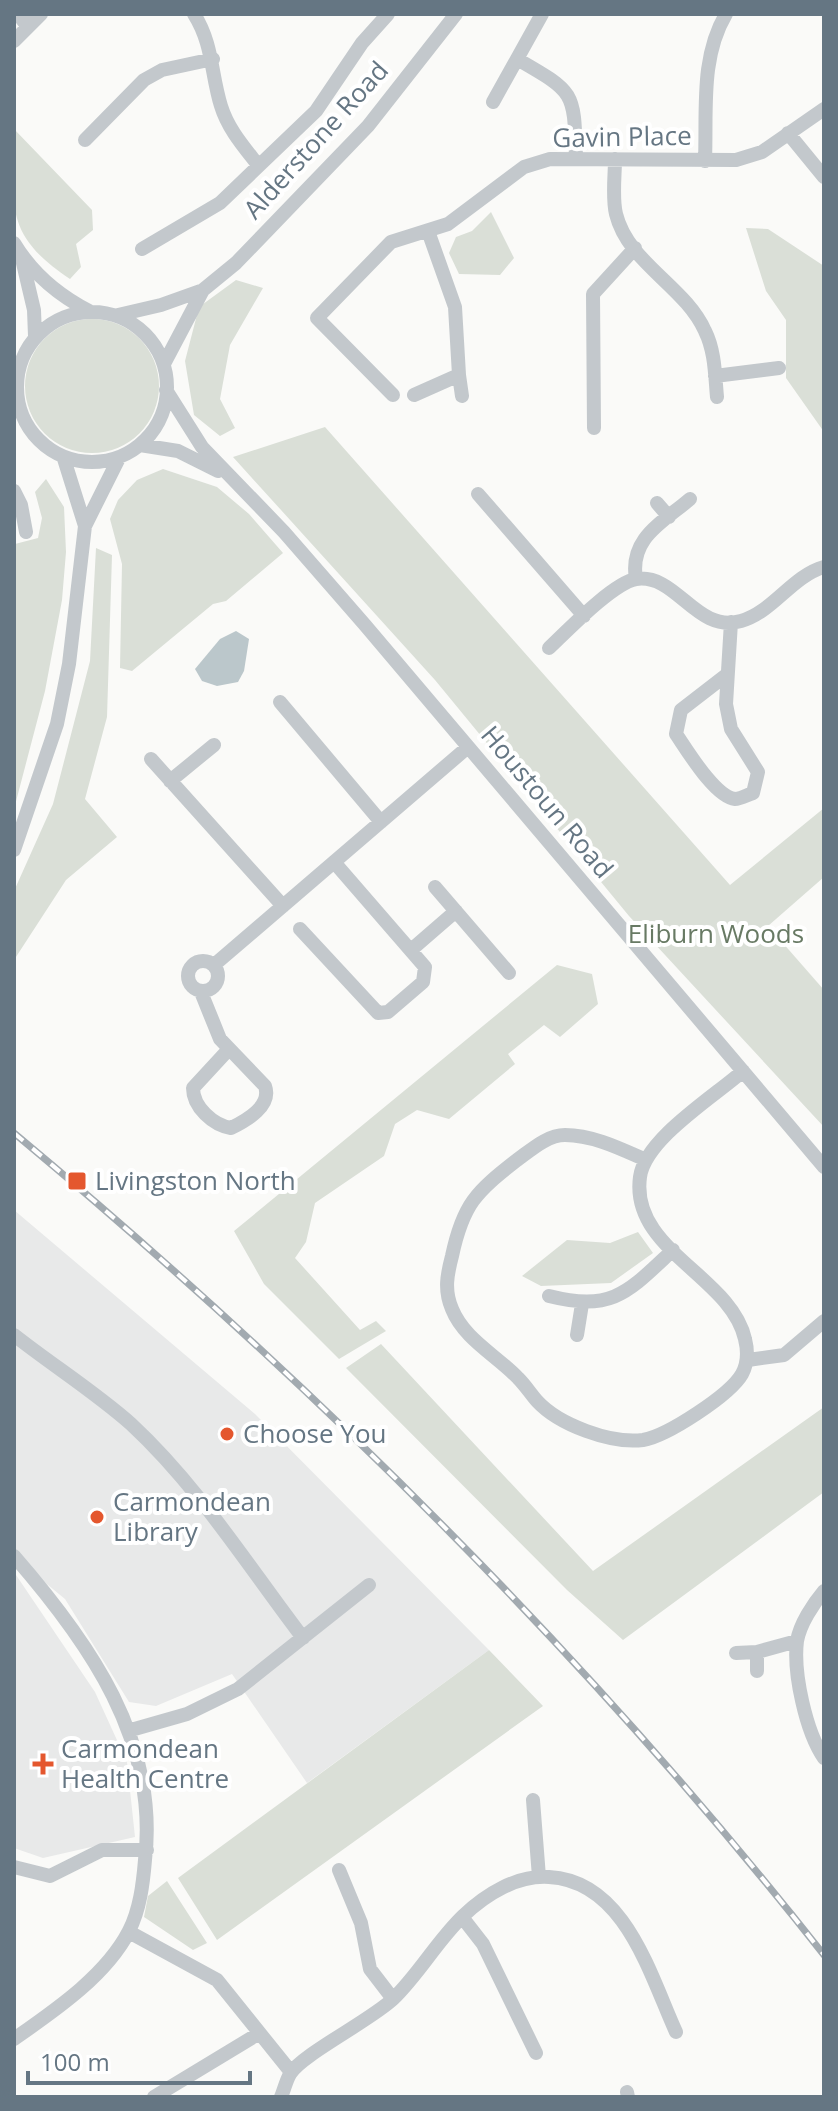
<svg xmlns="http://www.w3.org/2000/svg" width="838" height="2111" font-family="'Open Sans',sans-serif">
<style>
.built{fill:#e8e9e9}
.green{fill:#dadfd7}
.water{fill:#bbc7cb}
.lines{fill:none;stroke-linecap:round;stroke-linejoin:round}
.minor{stroke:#c3c8cc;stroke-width:14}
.rail-casing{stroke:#a2aab0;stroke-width:7}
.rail{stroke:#fff;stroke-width:4;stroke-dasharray:12;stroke-linecap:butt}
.poi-dot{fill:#e4572e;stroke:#fff;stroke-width:3}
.labels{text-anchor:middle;stroke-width:8;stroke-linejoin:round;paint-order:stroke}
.street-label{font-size:26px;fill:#657683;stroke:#fff}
.park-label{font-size:26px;fill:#687a64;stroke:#fff}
.poi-label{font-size:26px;fill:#657683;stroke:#fff;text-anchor:start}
</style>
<rect width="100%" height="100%" fill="#fafaf8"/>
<path class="built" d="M14 1210 255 1414 489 1650 307 1783 232 1674 156 1706 129 1702 65 1599 14 1557Z
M14 1572 95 1692 127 1762 135 1837 43 1858 14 1848Z"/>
<path class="green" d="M14 129 92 210 93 230 76 244 81 267 70 279C1 233 14 204 14 129Z
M491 212 514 258 500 275 459 274 449 253 456 237 472 231Z
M746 228 768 229 824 266V432L786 378V320L766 291Z
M236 280 263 288 230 345 220 399 235 428 220 436 194 415 185 361 199 307Z
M25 386a67 67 0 1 1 134 0a67 67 0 1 1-134 0Z
M325 427 730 885 824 808V877L768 926 824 990V1127L629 916 435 680 233 457Z
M163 469 217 487 249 514 283 553 226 601 213 604 132 671 120 668 122 564 110 519 118 500 137 480Z
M46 479 64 507 66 552 62 600 45 691 14 809 15 544 38 538 42 518 35 492Z
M96 548 112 555 107 717 85 799 117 837 66 880 14 960V891L53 804 90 661Z
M557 965 592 974 598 1004 560 1037 544 1025 508 1054 515 1064 449 1119 417 1110 395 1124 384 1156 315 1203 306 1242 295 1258 360 1330 376 1321 386 1331 339 1359 264 1284 234 1231Z
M638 1232 653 1253 611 1283 541 1286 522 1276 567 1240 610 1243Z
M381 1344 593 1571 824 1407V1492L623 1640 567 1590 346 1368Z
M489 1650 543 1706 217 1940 178 1878Z
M167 1881 207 1943 193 1950 144 1917 148 1896Z"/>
<path class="water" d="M236 631 249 639 244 671 238 682 217 686 202 681 195 669 220 639Z"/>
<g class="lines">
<path class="minor" d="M18 14 28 27
M194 14C213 44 211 74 221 106 228 129 244 147 258 165
M14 41 41 14
M517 59C576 93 574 91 576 159
M493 102 542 14
M788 133 824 177
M85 140 144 80 162 70 213 59
M615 159C615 176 612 198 616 214 628 263 685 286 705 331 715 351 715 375 717 397
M705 161C707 111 700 58 726 14
M14 243C32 273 58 295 89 311
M142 249 220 203 316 111 362 43 388 14
M22 259 34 310 35 336
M17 387a75 75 0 1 1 150 0a75 75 0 1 1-150 0Z
M118 315 161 305 203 290
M165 362 203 290 236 263 368 126 456 14
M459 375 462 396
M715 376 779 368
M166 390 202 447 284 532 365 625 824 1167
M393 395 317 318 391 242 448 224 524 167 550 159 736 160 762 152 824 109
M414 395 459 375 455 307 428 231
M594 428 593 294 635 248
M140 445 178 451 218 471
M64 459 85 526
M14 491 21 505 26 532
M478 494 584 616
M657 503 669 517
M636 579C629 538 662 523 690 499
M549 648C567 631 613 583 636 579 677 573 696 634 741 621 773 612 792 576 824 567
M725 676 681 710 676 734C687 750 715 797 735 799 741 799 747 795 753 793L758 772 731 729 726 704 731 622
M280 702 381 822
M151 759 283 906
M170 781 214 745
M14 850 57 724 69 664 85 526 119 458
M435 887 509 973
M300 929 378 1013 388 1012 423 982 425 967 334 862
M411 950 456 911
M188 976a15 15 0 1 1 30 0a15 15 0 1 1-30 0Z
M214 965 468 747
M201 992 220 1039 265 1086C272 1106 247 1120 231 1128 213 1125 193 1107 193 1088L229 1049
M646 1160C621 1149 593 1135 565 1135 547 1135 531 1150 517 1160 476 1192 463 1204 452 1256 447 1275 444 1290 452 1309 464 1339 496 1355 518 1378 525 1385 531 1394 537 1401 559 1425 611 1444 643 1440 667 1436 730 1395 742 1374 748 1363 748 1351 745 1339 731 1276 630 1250 640 1177 645 1139 715 1096 743 1071
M549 1296C613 1312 628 1292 673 1250
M14 1335C52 1365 95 1392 131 1424 198 1486 248 1566 303 1638
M577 1335 582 1304
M748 1360 784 1355 824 1321
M14 1556C89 1642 159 1741 145 1860 143 1884 140 1909 129 1931 106 1976 54 2011 14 2039
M824 1591C813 1604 800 1624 797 1641 793 1673 806 1732 824 1758
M736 1653 757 1652 797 1641
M757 1671V1652
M131 1730 187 1714 238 1689 369 1585
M533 1800 539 1877
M14 1867 50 1876 102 1850H147
M339 1870 361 1923 370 1969 393 1999
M462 1917 483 1944 536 2053
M129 1932 217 1980 291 2072
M627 2092 628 2097
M154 2097 258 2034
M281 2097C284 2090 286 2081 290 2074 301 2055 371 2020 393 1999 419 1974 437 1941 463 1916 486 1894 517 1875 549 1877 625 1881 650 1975 676 2032"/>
<defs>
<path id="rail" d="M14 1133C309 1379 586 1653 824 1955"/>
</defs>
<use href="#rail" class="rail-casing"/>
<use href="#rail" class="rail"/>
</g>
<g class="poi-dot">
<rect x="67" y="1171" width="20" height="20" rx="4"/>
<circle cx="227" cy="1434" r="8"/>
<circle cx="97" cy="1517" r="8"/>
<path d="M39 1752h8v8h8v8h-8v8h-8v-8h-8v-8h8z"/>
</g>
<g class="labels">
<g class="street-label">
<text transform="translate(622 137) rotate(-1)" y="9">Gavin Place</text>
<text transform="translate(316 140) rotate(-48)" y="9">Alderstone Road</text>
<text transform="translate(547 802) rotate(50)" y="9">Houstoun Road</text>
</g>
<g class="park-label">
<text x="716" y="943">Eliburn Woods</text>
</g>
<g class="poi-label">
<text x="95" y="1190">Livingston North</text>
<text x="243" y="1443">Choose You</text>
<text x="113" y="1511">Carmondean<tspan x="113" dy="30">Library</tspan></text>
<text x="61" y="1758">Carmondean<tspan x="61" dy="30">Health Centre</tspan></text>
</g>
</g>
<rect width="838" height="2111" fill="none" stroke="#657683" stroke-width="32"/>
<path d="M28 2071v12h222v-12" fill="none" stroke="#657683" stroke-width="4"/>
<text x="40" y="2071" font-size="24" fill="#657683" stroke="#ffffff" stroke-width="6" paint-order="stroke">100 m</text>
</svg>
